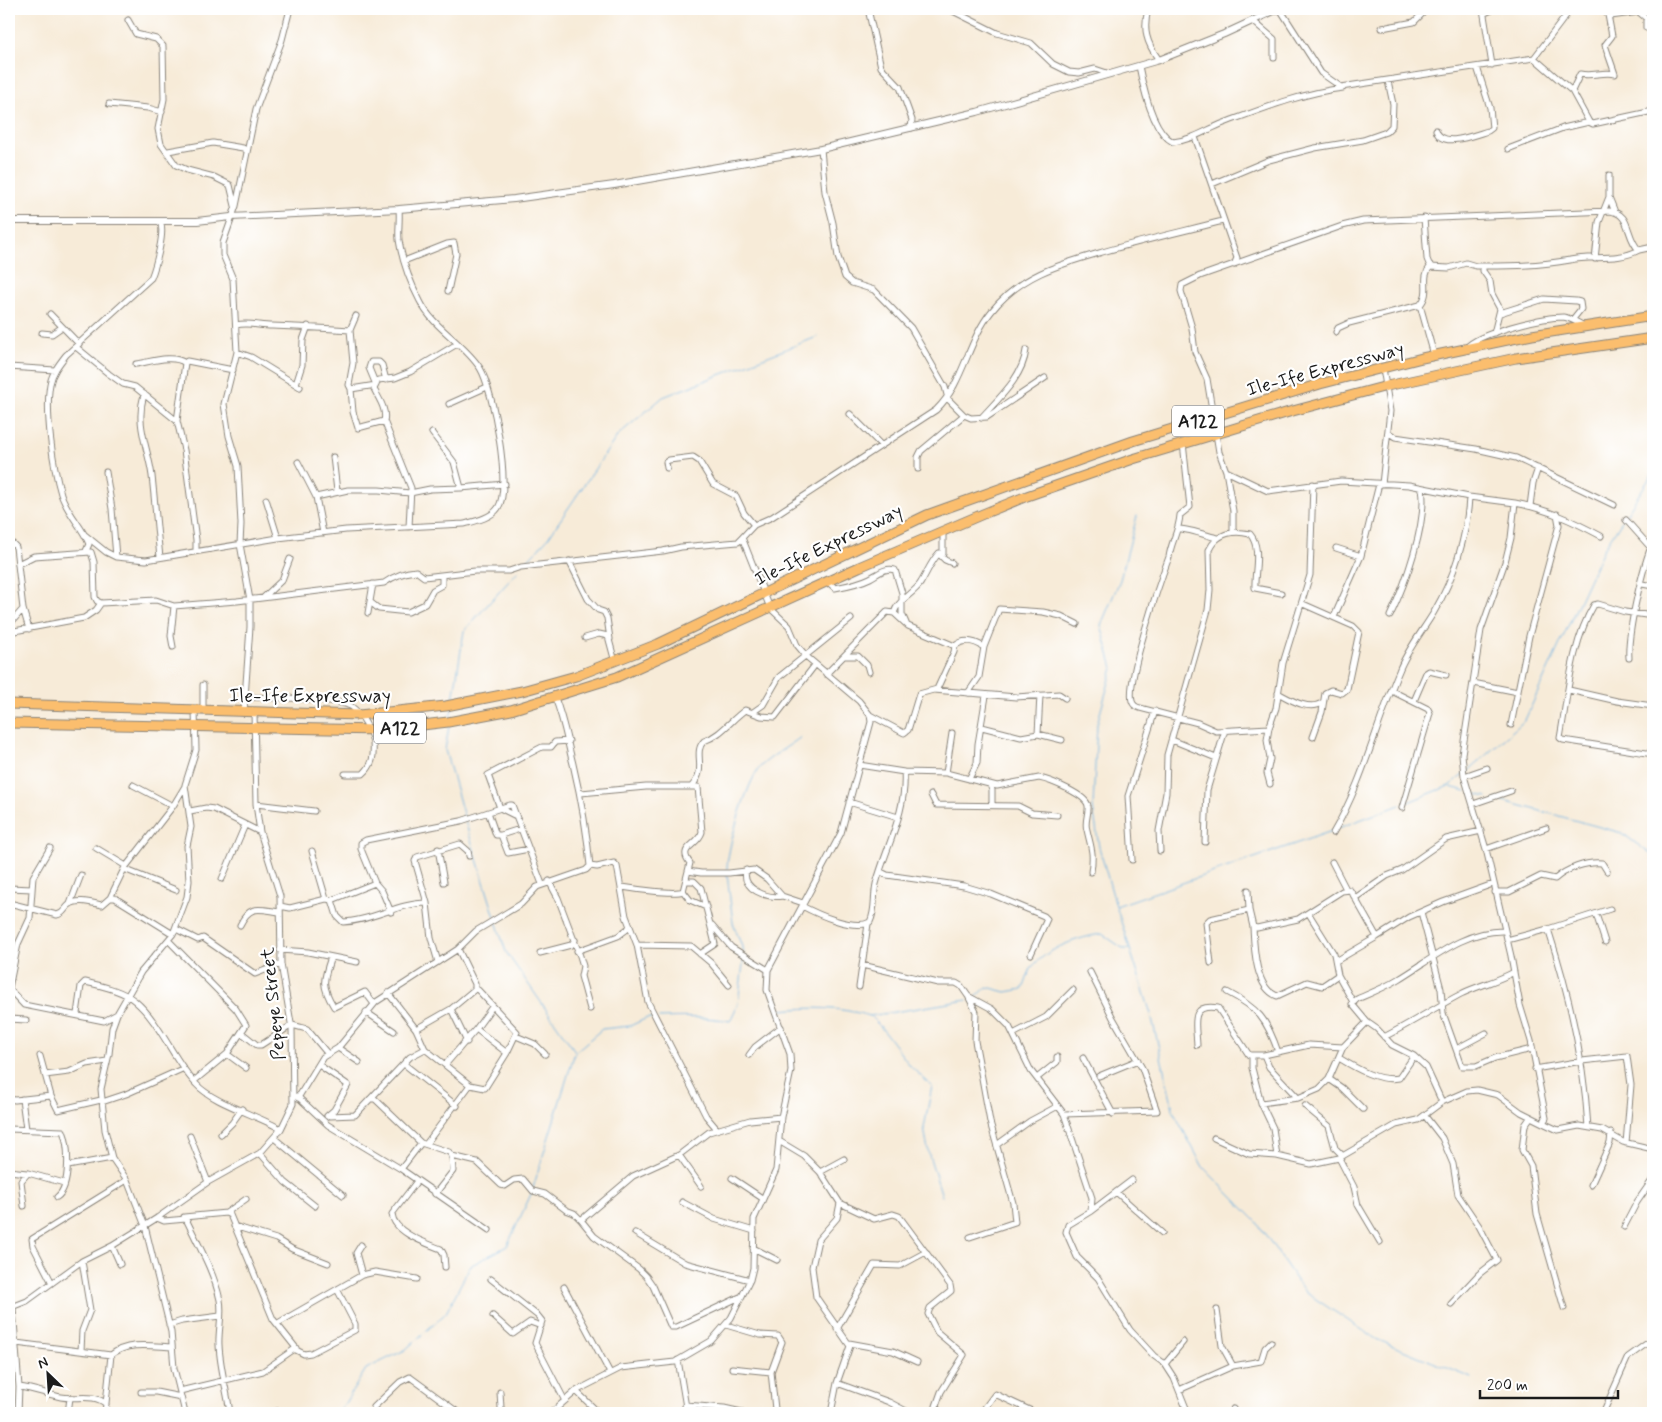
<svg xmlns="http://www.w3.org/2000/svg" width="1662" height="1422" font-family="Mynerve,sans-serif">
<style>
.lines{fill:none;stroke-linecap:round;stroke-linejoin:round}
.stream{stroke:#69afe0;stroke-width:1}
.minor-casing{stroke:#8a847a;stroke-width:7}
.tertiary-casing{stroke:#8a847a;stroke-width:8}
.trunk-casing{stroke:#8a847a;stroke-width:11}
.minor{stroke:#fff;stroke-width:5}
.tertiary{stroke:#fff;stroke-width:6}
.trunk{stroke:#fbbe6e;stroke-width:9}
.labels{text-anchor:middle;stroke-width:4.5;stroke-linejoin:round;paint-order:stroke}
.shield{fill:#fff;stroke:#606060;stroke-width:1}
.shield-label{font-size:18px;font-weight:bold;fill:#1c1c1c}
.street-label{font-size:19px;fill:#1c1c1c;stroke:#fff}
</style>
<rect width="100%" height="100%" fill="#fff"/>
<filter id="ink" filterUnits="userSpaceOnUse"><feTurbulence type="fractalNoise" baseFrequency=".02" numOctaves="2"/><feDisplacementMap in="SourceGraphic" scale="10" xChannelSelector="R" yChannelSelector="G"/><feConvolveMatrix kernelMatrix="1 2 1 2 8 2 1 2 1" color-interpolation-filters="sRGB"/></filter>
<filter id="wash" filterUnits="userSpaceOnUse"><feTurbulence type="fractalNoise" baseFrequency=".0096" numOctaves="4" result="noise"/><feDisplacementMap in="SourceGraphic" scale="20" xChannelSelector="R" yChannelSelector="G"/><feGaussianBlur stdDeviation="1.12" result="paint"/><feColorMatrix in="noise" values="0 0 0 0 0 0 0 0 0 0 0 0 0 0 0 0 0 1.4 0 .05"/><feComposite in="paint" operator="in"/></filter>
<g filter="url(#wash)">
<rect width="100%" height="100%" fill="#f7ebd8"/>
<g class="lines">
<path class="stream" d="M1137 516 1120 580 1101 625 1113 668 1097 724 1093 807 1099 847 1116 906 1151 1014 1174 1113 1203 1167 1256 1221 1305 1292 1376 1339 1472 1378
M524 564 548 538 618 435 663 397 817 337
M453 700 464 631 518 571
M450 717 452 709
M449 726 445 750 464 817
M1466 773 1525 720 1603 550 1653 473
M1450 787 1466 791
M1472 793 1487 797
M1496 799 1622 833 1653 856
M1406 803 1449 786 1463 775
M465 821 495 917
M1338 828 1400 805
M727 870C726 851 747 782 760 767 771 756 788 747 801 737
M727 874 733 923 744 952
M1116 906 1332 831
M496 921 506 952 575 1051
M976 997 987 987 1006 992 1023 989C1026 983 1028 973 1032 967 1048 948 1079 937 1102 934L1124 949H1129
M781 1010C812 1007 840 1007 870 1016L967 1000
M870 1016 880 1026 911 1067 932 1086 924 1128 929 1155 942 1196
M659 1018C683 1017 708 1017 730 1021L738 1004 744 956
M533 1188 575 1052 602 1029 630 1026 647 1018H653
M339 1413 366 1369 405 1350 446 1313 470 1266 507 1246 532 1192"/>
</g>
</g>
<g filter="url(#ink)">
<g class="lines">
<defs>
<path id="minor" d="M868 9 881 67 900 87 912 120 911 128
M949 9 997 33 1031 43 1053 64 1069 72 1079 73 1095 69 1110 74
M1148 9C1143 30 1146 42 1159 60
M1280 9 1321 73 1341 87 1534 58 1572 91 1589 122 1593 124 1653 111
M1483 9 1492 65
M1600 9 1611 16 1639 12 1646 18V28L1653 30
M1485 13 1494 9
M1608 15 1612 36 1605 45 1615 74
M128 20 136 34 156 39 163 46 164 99 158 129 161 144 176 165 187 170 214 177 230 185 235 206
M1253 21 1274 39V58
M1382 28 1414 22 1427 9
M1534 58 1571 9
M1139 66C1143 87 1153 132 1173 142 1192 140 1206 130 1224 123 1262 109 1302 93 1343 88
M1572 91 1580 74C1592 77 1603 71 1615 74
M109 104 148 108 162 112
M1436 130C1441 149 1474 135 1488 131L1492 128 1490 108 1477 67
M1195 137 1237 258 1234 265
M821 149 825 192 833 223 838 257 845 277 852 283 874 290 911 328 945 387 948 399 964 415 971 418 987 417 1045 378
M1508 149 1563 128 1589 122
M168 151 213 143 243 148 247 151
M1212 184 1269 160 1315 148 1363 140 1386 132 1392 126 1393 104 1388 81
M1609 197 1615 212
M1424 218 1427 259 1429 264 1433 267
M1653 247 1639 250C1625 237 1632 213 1609 211L1363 221 1342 226 1200 276 1182 285 1181 291 1192 328 1195 352 1207 379 1219 452 1226 471 1268 491 1341 481 1409 485 1469 497 1515 503 1511 538 1505 562 1481 630 1462 754 1464 776 1486 849 1511 956 1520 1005 1531 1041 1546 1118 1543 1123 1558 1130 1579 1126 1602 1130 1623 1142 1653 1149
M1595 259 1599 222 1609 197V175
M404 261 447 244 454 243 456 254 448 291
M1483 266V271L1490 281 1492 294 1500 309 1494 333
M1420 305 1434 355
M1500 313 1544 299 1576 301 1580 302 1581 309 1573 319
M50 314 79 344
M236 325C249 322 259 326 272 326 299 327 324 328 350 330
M1336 332 1338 328 1349 323 1420 305C1432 292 1420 278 1430 267L1449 268 1466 263 1476 266C1508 266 1539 266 1570 260 1593 255 1617 262 1639 250
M42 333 52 334 62 327
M76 347 109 374 123 384 135 387 177 421 184 450 196 540V551
M1466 348C1478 333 1543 317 1563 317 1571 318 1577 322 1584 326
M237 352 251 357 300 387
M136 364C150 362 173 354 185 363L187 361 233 370
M9 367 55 370
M386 380 382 365 379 362H371L369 368 376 385 374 389C379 399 387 410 384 421L411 488 409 527
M296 384 302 365 303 340 308 326
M351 389 349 385 353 363 350 330 356 316
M1652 393 1653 394
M144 394C135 426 148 446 152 476 155 503 157 530 160 557
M449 404 487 387
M850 414 881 445
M981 418C999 398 1023 377 1026 350
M177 421 185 363
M384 421 358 428 353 412 351 389 376 385 378 380 395 378 410 372 457 344
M432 433 454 462 461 488 505 484
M1389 433 1395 437 1476 449 1516 458 1614 505
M1183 443 1190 507 1180 515C1179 531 1171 542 1169 557 1160 581 1126 681 1132 701 1133 705 1136 707 1140 708L1198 723 1216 731 1269 728
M333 457 337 491
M298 462 316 497 323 533
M667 468 666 462 669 460 693 457 699 461 713 484 736 496 744 513 754 525
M918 469V457L921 451 964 415
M1226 471 1233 511V532
M106 472 112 509 116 557
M1382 484 1390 411 1383 368
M316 497 348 490H379L410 493 430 489 461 488
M266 499 278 538
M1515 503C1547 509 1573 521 1601 536
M1530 506 1533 483 1538 468
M1626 520 1651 548
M1179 529C1185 528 1209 536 1217 538
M85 535 106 552 116 557 146 560 278 538 346 530 464 524C476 521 491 518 498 508 512 488 493 389 480 368 464 343 433 328 420 301 410 282 402 260 399 240 398 230 400 220 399 209
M13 544 16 547 23 609
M1336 548 1361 556
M86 551 89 544C82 526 67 513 61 494 53 467 45 412 50 384 52 373 59 364 66 355L151 278C155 268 166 231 160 222
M939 554 945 560 952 563
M569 561 588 599 598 610 604 612 607 618 610 639
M18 564 34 556 91 552 94 562 95 597 97 601 101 603
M828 582 835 588C846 586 860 583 870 578 878 574 885 567 895 570L902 593V614L906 623
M1642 584 1653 586
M264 597 282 580 290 559
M370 602 379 609 408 612 425 604 433 590 442 585V577
M1303 604 1353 626 1359 632 1347 689 1342 693 1331 690 1325 693 1322 712 1313 737
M368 613 373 584
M894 613C897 601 912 595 920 584 927 573 930 563 939 553L943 554V531
M1390 616C1405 585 1428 522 1422 488
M1653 616 1625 612 1598 604 1594 605C1571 643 1568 695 1560 738L1563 740 1653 754
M1334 617 1361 556 1379 484
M9 625 23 609 29 629
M9 632 84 618 96 610 101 603 156 600 174 606 237 601 384 583C394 576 404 572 416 571L424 577 475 571H509L521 567 663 551 681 547 738 542 754 525 772 517 936 410C964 383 967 342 991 312 1021 274 1061 264 1106 251 1144 240 1184 231 1223 221
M585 638 599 634 608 636 615 662
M173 647 171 636 174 606
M844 656H858L867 665 869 672
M1629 658C1627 633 1643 565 1653 542
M826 674 887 612 894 613 908 626 955 646
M1473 683 1518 692
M934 690 1016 697 1059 694 1065 698
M1569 690 1617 701 1653 706
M1392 691 1428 709 1430 713 1402 808
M968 693 979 677 984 647 999 609 1043 612 1061 616 1077 624
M1278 693C1291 700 1310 712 1323 702
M1040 695 1038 734 1062 740
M245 697C266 698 337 697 352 707 362 714 371 731 373 743 374 756 373 765 363 774H345
M555 698C564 720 567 741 573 764 581 798 587 830 590 866
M1414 701 1426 673 1429 671 1446 675
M203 710V685
M244 712 250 627V600L240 544 241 524 238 466 229 436 224 404 237 352 233 279 223 255V243L236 206 256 109 282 40 290 9
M753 712 763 705 779 677 851 619
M870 715 904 733 908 730 919 694 937 689 954 652 955 646C964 638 974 641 984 647
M1511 725 1529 636 1559 525 1557 514
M982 727 1021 737 1038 734
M1172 740 1216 758
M859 765 904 772 946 773 997 786 1039 778C1050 780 1087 795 1088 806 1089 814 1084 822 1087 830 1091 848 1094 852 1091 872
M946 773 952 733
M1464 776 1487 768
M969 779 977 763 978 744 986 696
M1270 784 1267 773 1270 759 1267 740 1269 728 1276 708 1283 663 1310 575 1313 484
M133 785 173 806
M990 785 992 790V804
M692 786C708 768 692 753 704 741 720 736 731 720 745 710L761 716 775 717 815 665
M581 793 646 787H698L702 832C698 846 677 847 690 863L683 891
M931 795 936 805 1018 806 1032 813 1057 815
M849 802 898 817
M256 804 314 811
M1473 804 1511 791
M190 811 206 808 214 809 260 832
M488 812 496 835H501L508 853 529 849
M514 815 500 808 488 775 542 747H551L555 742 569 741
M1333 833C1363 782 1376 725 1399 671 1407 650 1422 632 1434 612 1454 578 1467 537 1469 497
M501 835 520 829
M1205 842 1207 790 1225 730
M96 848 126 866
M438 849 444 882
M1486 849 1546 828
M312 851 326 899
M1160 851 1159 831 1166 793 1167 755 1208 610 1210 590 1209 550C1217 533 1233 530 1250 534 1262 548 1254 572 1255 588L1281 593
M1132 860 1128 796 1155 711
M1332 862 1346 889
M124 869 176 890
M746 870C741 889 767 899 782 896
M688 871 701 873H729L754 870 767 879 782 896 803 903
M881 872 887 875 964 886 991 894 1044 916 1047 919 1031 954
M222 879 245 825
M549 881 558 898 580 956 583 966 581 976 590 1009
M686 881H694L701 888 715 944 700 954
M375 883 382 891 391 912
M622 887C634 889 675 895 683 891
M9 888 32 889
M1248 890 1249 910
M683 891 690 900 706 907
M1495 892H1509L1541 876 1555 879C1566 869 1587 861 1602 863L1607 871
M110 898 124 869 173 806 185 786
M1355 898 1377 937 1409 917 1443 902 1493 884
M332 900 337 916 343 922C372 921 398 903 427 903
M9 903 57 915C64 914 64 909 69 905 77 898 92 903 102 905L110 898H115L173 934
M70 904 81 875
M280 906 290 908 326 899 332 900 375 883 361 849V843L366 840 461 821 510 805H512L542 884
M802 906C817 914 854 931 870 922 876 910 873 897 876 884 886 847 907 811 904 772
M1421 912 1441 989 1443 1013 1462 1066H1476L1495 1058 1532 1049
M1309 914 1334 954 1338 975 1353 1002
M1596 914 1605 942
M240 925C250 904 259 909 279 912
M712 925 731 947 768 970
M1253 927C1254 947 1255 988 1277 996L1307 982 1322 986 1338 975
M176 929 198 940 203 938 255 974 281 964
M1548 929 1610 909
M1507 940 1548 929C1569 993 1584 1059 1588 1127
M169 941 236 1009 246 1025 227 1054 194 1081
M637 945 648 1002 706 1116 717 1129
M280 950 308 952 357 962
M577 951 618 936 630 927
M540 953 571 945 575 940
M331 957C323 980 321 986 334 1007L365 992 374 1004
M1336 961 1377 937
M438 962 431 938 427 903 415 861 417 857 460 844 468 851 469 856
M1211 963 1206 923 1210 919 1249 910 1253 927 1257 928 1298 919 1342 891 1350 890 1355 898 1387 876 1402 870 1446 839 1481 831
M862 965 938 983H956L961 986 968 996 976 1012 975 1041 982 1078 990 1122 1013 1203 1015 1222 970 1237
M859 987 868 924
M9 988 18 944 30 918 33 877 50 848
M9 989 24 1005 104 1021 117 1014
M1227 992C1258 1008 1267 1019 1278 1052
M388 993 416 1029 425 1049 470 1085 485 1088 507 1053 517 1032 478 990 475 989
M968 996 992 1009 1009 1026 1031 1071 1064 1114 1092 1198 1091 1211 1068 1225 1066 1232 1077 1257 1098 1278 1130 1330 1154 1356 1165 1364 1174 1378 1188 1413
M451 1009 467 1042
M366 1012 394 1031
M77 1014 81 986 85 982C101 986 122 990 135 1001 161 1023 173 1060 196 1084 213 1103 257 1115 281 1129
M9 1019 26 1020
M416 1029 451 1009 475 989V984L458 949
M476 1029 492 1007
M242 1033 257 1045H261L292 1025 307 1029 327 1053
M1013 1034 1046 1017 1073 990
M516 1036 535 1044 545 1054
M1384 1037C1411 1023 1436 1007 1463 993 1480 985 1498 981 1514 972
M1197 1045C1196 1024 1189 1003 1218 1008L1249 1055H1264L1309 1045 1343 1047
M338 1048 359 1062
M1456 1049 1486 1033
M227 1054 246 1068
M749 1055 755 1047 781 1027
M1264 1055 1269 1067 1298 1098
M40 1056 51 1096 58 1110 101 1100
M1252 1056V1068L1261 1103 1273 1128 1277 1156
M1083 1058 1113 1114
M1339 1058C1357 1069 1379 1082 1399 1078L1414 1056
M404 1064 457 1106
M319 1065 348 1085 334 1110 327 1116
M445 1065 476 1029 507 1053
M1535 1069 1582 1061 1627 1056 1631 1085 1626 1143
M45 1075 69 1072 87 1064 107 1061
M1099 1076 1138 1060
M1037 1078 1057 1062V1057
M1329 1079 1342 1088 1363 1109
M297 1096 328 1125 401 1169 489 1230
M298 1098 323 1057 338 1048 376 1002 458 949 476 931 521 904 537 887 586 870 590 866 597 867 614 863 617 866 626 916 637 945 691 946 711 963 729 985
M9 1099 15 1100 51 1096
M22 1099 26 1129
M370 1099H375L421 1143 449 1152 452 1156 453 1171 435 1194
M102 1102 126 1094 182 1069
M1442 1102 1426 1067 1414 1056 1392 1045 1377 1029 1367 1022 1352 1004 1357 999C1371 993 1386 987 1399 979 1431 960 1464 930 1504 931
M1261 1103 1298 1098 1319 1089 1329 1079 1343 1047 1367 1022
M1305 1106 1329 1126 1335 1148 1343 1156
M1064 1114 1157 1111 1142 1068 1113 1018 1090 972
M330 1116 355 1115 410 1057 425 1049
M1425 1116 1442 1138 1453 1164 1458 1195 1479 1226 1497 1260 1479 1274 1451 1304
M1530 1118 1525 1125 1522 1150 1531 1166 1537 1214 1564 1308
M9 1129 63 1131C69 1145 71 1187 57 1197
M221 1134 232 1123 242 1109
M190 1136 208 1182
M274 1138 343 1195
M1214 1138 1249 1154 1277 1156 1311 1164 1339 1158 1396 1125 1418 1120 1442 1102 1467 1091 1477 1090 1498 1095 1521 1112 1543 1123
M779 1141 804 1156 820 1172 844 1159
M426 1144 470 1085
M998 1144 1030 1121 1058 1106
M260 1153 285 1182 315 1206
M679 1155 701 1186
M452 1156 477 1162 501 1185 505 1186 514 1180 523 1179 533 1191 545 1194 566 1210 574 1213 581 1220 633 1176 679 1155 709 1132 750 1120 781 1117
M1339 1158 1354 1187 1358 1205 1380 1242
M68 1166 112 1158
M401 1169 421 1143
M9 1171 27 1173
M820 1172 840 1203 837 1218 818 1240 812 1267 816 1297 850 1346 837 1383 831 1413
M732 1178 762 1198
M417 1181 392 1214C394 1233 426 1243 441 1249L444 1255 445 1267
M1591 1185 1610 1143 1611 1133
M1116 1192 1162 1233
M682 1202 714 1219 754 1231
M840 1203 874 1219 893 1214 899 1216 950 1285 951 1291 930 1308 928 1314 937 1332 964 1355 941 1392 936 1406 939 1413
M24 1206 21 1181 28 1173 64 1183
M1091 1211 1132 1180
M226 1213 246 1199
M157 1218 164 1221 186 1219C198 1244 214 1272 220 1300 223 1314 218 1331 219 1345 220 1368 227 1391 230 1413
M581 1220 594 1236 639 1269 646 1276 653 1286 671 1327H676L740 1297
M234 1226 276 1239 292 1249 328 1263
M1624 1227 1637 1202 1653 1179
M635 1233 685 1263 750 1280
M361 1245 356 1253 362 1275
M112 1246 120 1264
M753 1248 777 1260
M491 1279 538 1316 542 1321 535 1343 565 1401
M52 1283 33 1246 32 1239 127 1180
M564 1287 610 1373
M9 1308 27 1301 82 1261 112 1246 157 1218 208 1182 260 1153 281 1129 293 1104 292 1029 281 964 280 896 260 832 256 804 254 712
M13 1308 19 1387 18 1413
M1217 1310 1222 1346 1233 1366
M493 1316 513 1334 530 1322 541 1326
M278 1323 362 1275 375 1272 417 1279
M169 1325 182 1321 220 1316
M726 1325 760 1335 778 1336 782 1342 771 1372 732 1368
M837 1329 874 1265 900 1266 926 1252
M16 1343 111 1355C128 1341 152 1346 172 1347
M849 1343 893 1351 917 1362
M296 1350 304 1354 311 1353 355 1330V1324L337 1289
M81 1351 82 1331 90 1310 82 1261
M678 1360 687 1413
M1165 1364 1183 1342
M771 1372 775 1409 773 1413
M837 1383 889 1402 910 1413
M19 1387C34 1389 47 1394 61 1397 76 1400 94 1393 106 1404
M1179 1390 1233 1366 1261 1361 1265 1348 1271 1342
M180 1391 263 1371 296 1348 273 1319 230 1215 226 1213 184 1217
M576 1391 599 1413
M141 1392H156L181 1397
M500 1392 501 1408 504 1413
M685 1405 724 1408 746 1413
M374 1407 400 1382 410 1377 459 1413
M68 1413 70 1398
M105 1413 111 1355
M185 1413 174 1368 171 1332 145 1226 127 1180 112 1158 105 1130 101 1089 109 1054 112 1028 117 1014 141 972 173 934 187 897 189 881 187 846 191 827 185 785 196 750 195 710
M271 1413 277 1411
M551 1413 576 1391 621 1368 675 1362 711 1341 731 1318 750 1280 753 1268 754 1219 776 1170 781 1117 791 1071 790 1054 767 990 768 970 841 833 871 722 870 715 859 701 807 657 797 645 789 626 770 608 743 540
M981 1413 995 1394 1036 1413
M1231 1413 1233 1409
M1603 1413 1628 1357 1653 1339"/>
<path id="tertiary" d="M9 221H197L231 217 399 209 514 199 614 185 821 149 977 112 1159 60 1224 34 1278 9"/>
<path id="trunk" d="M9 704 359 715 446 706 522 691 576 676 658 644 927 515 1133 441 1320 384 1422 358 1532 335 1653 316
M9 723 380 730 448 722 511 710 617 677 859 567 983 514 1027 496 1133 459 1289 412 1387 386 1516 358 1653 338"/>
</defs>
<use href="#minor" class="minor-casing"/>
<use href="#tertiary" class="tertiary-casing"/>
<use href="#trunk" class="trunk-casing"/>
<use href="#minor" class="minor"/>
<use href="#tertiary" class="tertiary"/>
<use href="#trunk" class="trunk"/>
</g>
</g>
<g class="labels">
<g class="shield">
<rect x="1172" y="405.5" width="52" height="31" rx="4"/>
<rect x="374" y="712.5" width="52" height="31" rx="4"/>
</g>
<g class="shield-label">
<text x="1198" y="427">A122</text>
<text x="400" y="734">A122</text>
</g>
<g class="street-label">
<text transform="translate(1325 368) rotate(-15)" y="7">Ile-Ife Expressway</text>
<text transform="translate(828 544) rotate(-26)" y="7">Ile-Ife Expressway</text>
<text x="310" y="702">Ile-Ife Expressway</text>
<text transform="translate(272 1004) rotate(-96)" y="7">Pepeye Street</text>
</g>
</g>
<rect width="1662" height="1422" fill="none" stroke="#fff" stroke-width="30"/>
<g transform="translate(48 1374) rotate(335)" stroke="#ffffff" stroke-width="4" paint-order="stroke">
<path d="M0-4L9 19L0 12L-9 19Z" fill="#1c1c1c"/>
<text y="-8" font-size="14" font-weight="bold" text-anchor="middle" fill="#1c1c1c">N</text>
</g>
<path d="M1480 1390v8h138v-8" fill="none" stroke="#1c1c1c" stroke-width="2.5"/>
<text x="1487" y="1390" font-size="15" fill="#1c1c1c" stroke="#ffffff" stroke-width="4" paint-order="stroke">200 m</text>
</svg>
